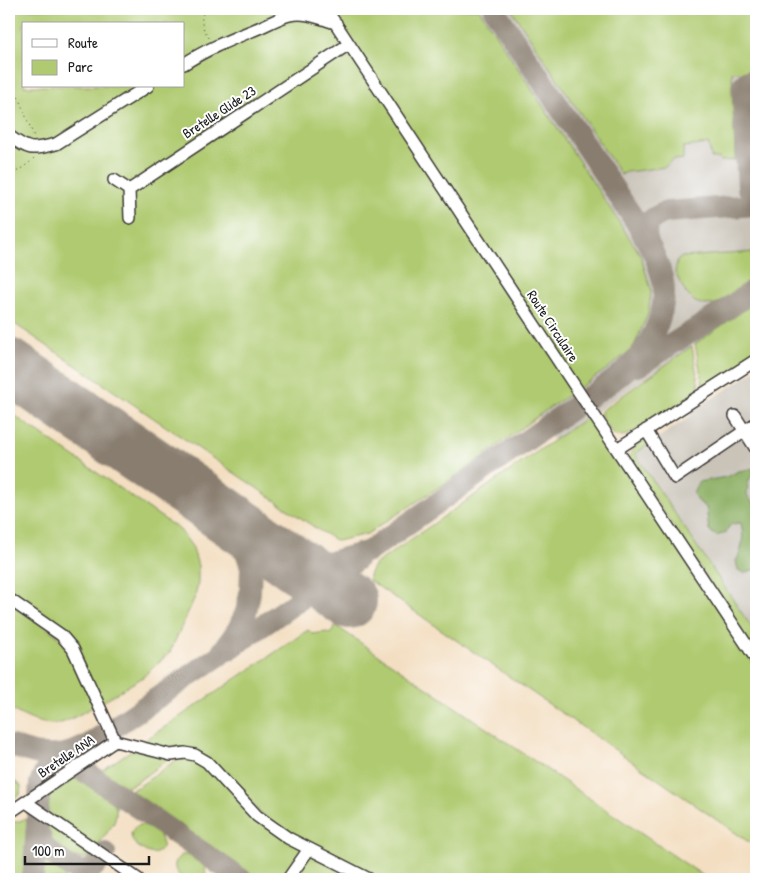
<svg xmlns="http://www.w3.org/2000/svg" width="765" height="888" font-family="'Patrick Hand',sans-serif">
<style>
.industrial{fill:#c9c3b8}
.green{fill:#afca70;stroke:#667346;fill-rule:evenodd}
.forest{fill:#8bae62;stroke:#54653f}
.lines{fill:none;stroke-linecap:round;stroke-linejoin:round}
.taxiway{stroke:#887d6e;stroke-width:22}
.runway{stroke:#887d6e;stroke-width:56}
.minor-casing{stroke:#3c3935;stroke-width:14}
.path{stroke:#3c3935;stroke-width:1;stroke-dasharray:1 4;stroke-linecap:butt}
.minor{stroke:#fff;stroke-width:11}
.labels{text-anchor:middle;stroke-width:4;stroke-linejoin:round;paint-order:stroke}
.street-label{font-size:14px;fill:#1c1c1c;stroke:#fff}
</style>
<rect width="100%" height="100%" fill="#fff"/>
<filter id="ink" filterUnits="userSpaceOnUse"><feTurbulence type="fractalNoise" baseFrequency=".02" numOctaves="2"/><feDisplacementMap in="SourceGraphic" scale="10" xChannelSelector="R" yChannelSelector="G"/><feConvolveMatrix kernelMatrix="1 2 1 2 8 2 1 2 1" color-interpolation-filters="sRGB"/></filter>
<filter id="wash" filterUnits="userSpaceOnUse"><feTurbulence type="fractalNoise" baseFrequency=".0096" numOctaves="4" result="noise"/><feDisplacementMap in="SourceGraphic" scale="20" xChannelSelector="R" yChannelSelector="G"/><feGaussianBlur stdDeviation="1.12" result="paint"/><feColorMatrix in="noise" values="0 0 0 0 0 0 0 0 0 0 0 0 0 0 0 0 0 1.4 0 .05"/><feComposite in="paint" operator="in"/></filter>
<g filter="url(#wash)">
<rect width="100%" height="100%" fill="#f3dec1"/>
<path class="industrial" d="M479 9H511L621 175 626 172 672 160 683 159 682 147 709 144 720 158V160L732 72 756 71V252L682 257 675 272 686 293 695 302 705 305 733 298 756 281V302L554 441 537 417 607 369 633 348 651 289 640 254 632 241Z
M756 370V634L635 453 691 416 690 413Z"/>
<path class="green" d="M9 9H479L640 254 651 289V293L648 314 633 348 607 369 542 413 459 474 367 534 337 541 317 529 9 320ZM24 24H184V86H24Z
M511 9H756V71L732 72 735 160 720 161 719 158H711L709 144 683 147V159L672 160 665 167 626 172 621 175Z
M756 252V281L724 303 705 305 695 302 686 293 675 273 677 261 682 257Z
M756 302V356L704 391 695 344Z
M692 346 700 393C687 402 629 441 616 436 613 435 610 431 608 428 604 422 600 418 601 411Z
M9 412 180 530 193 548 198 566V583L195 597 170 652 143 677 102 702 75 648 9 596Z
M590 415 756 667V847L369 580V575L374 565Z
M647 438 650 443 635 454 756 634V653L630 461C628 449 638 444 647 438Z
M9 602 55 634 70 651 97 705C87 710 71 720 61 723 43 727 24 717 9 708Z
M336 626 708 879H376L296 840 274 825 206 758 138 745 308 630 313 634 327 632 330 634Z
M133 749 171 757 137 782 125 788 101 771Z
M180 757 198 759 305 851 285 879H256L129 791 141 785Z
M9 777 21 786 20 795 9 803Z
M75 777 110 800 116 807V814L114 823 97 847 47 812 49 793 70 778Z
M25 819 27 820 24 879H9V824Z
M47 822 93 854C90 856 86 858 82 858 69 859 50 842 47 830 47 827 47 825 47 822Z
M139 825C146 825 148 826 154 830 172 844 158 862 142 849 135 845 132 842 131 834L134 828Z
M309 853 362 879H290Z
M182 855C194 854 211 865 204 879 198 879 192 880 187 879 174 876 170 862 182 855Z
M44 859 62 872 66 879H43Z"/>
<path class="forest" d="M755 468 748 483 747 495 755 506H756V569L744 573 738 570 736 561C743 549 744 536 741 523L731 524 725 533 716 536 709 530 706 507 700 503 693 494 698 482 726 477 739 471Z"/>
<g class="lines">
<path class="taxiway" d="M748 187 742 86C746 81 750 80 756 79
M648 242C642 225 651 217 667 212L756 205
M638 366 727 309 756 288
M280 553 296 562 309 565 323 564 369 551 584 400C621 378 652 353 662 309 664 300 665 291 663 282 659 260 647 241 636 222L494 9
M228 650 356 560
M12 746C41 757 60 760 88 745L220 655 238 629 246 612 250 593 251 567 244 546 230 524 217 510
M54 759 67 763 89 774 241 879
M37 827C39 833 41 840 44 846 51 856 78 871 89 879
M72 868C90 876 96 866 105 853
M33 879 40 783C45 768 53 759 68 754"/>
<path class="runway" d="M9 366 349 601"/>
</g>
</g>
<g filter="url(#ink)">
<g class="lines">
<defs>
<path id="minor" d="M326 9 584 400 756 659
M184 64C208 48 235 38 261 27 270 23 281 17 290 15 306 11 321 19 336 23
M9 136C30 151 31 150 56 144L148 86
M114 180 129 190
M130 218 129 190 349 44
M735 416 756 449
M646 430 675 478 756 423
M617 449 756 360
M9 599 61 635 73 649 115 741 171 755 185 753 195 755 207 762 257 816 288 838 369 879
M26 802 138 879
M9 813 115 741
M288 879 309 849"/>
</defs>
<use href="#minor" class="minor-casing"/>
<path class="path" d="M205 9C199 20 202 28 209 38
M9 74 35 139
M9 177 29 163 34 158"/>
<use href="#minor" class="minor"/>
</g>
</g>
<g class="labels">
<g class="street-label">
<text transform="translate(219 112) rotate(-33)" y="5">Bretelle Glide 23</text>
<text transform="translate(553 326) rotate(57)" y="5">Route Circulaire</text>
<text transform="translate(66 756) rotate(-34)" y="5">Bretelle ANA</text>
</g>
</g>
<rect width="765" height="888" fill="none" stroke="#fff" stroke-width="30"/>
<rect x="22" y="22" width="162" height="65" fill="#ffffff" stroke="#a4a4a4"/>
<rect x="32" y="39" width="25" height="8" fill="#ffffff" stroke="#a4a4a4"/>
<text x="68" y="48" font-size="15" fill="#1c1c1c">Route</text>
<rect x="32" y="60" width="25" height="15" fill="#afca70" stroke="#a4a4a4"/>
<text x="68" y="72" font-size="15" fill="#1c1c1c">Parc</text>
<path d="M25 856v8h124v-8" fill="none" stroke="#1c1c1c" stroke-width="2.5"/>
<text x="32" y="856" font-size="15" fill="#1c1c1c" stroke="#ffffff" stroke-width="4" paint-order="stroke">100 m</text>
</svg>
